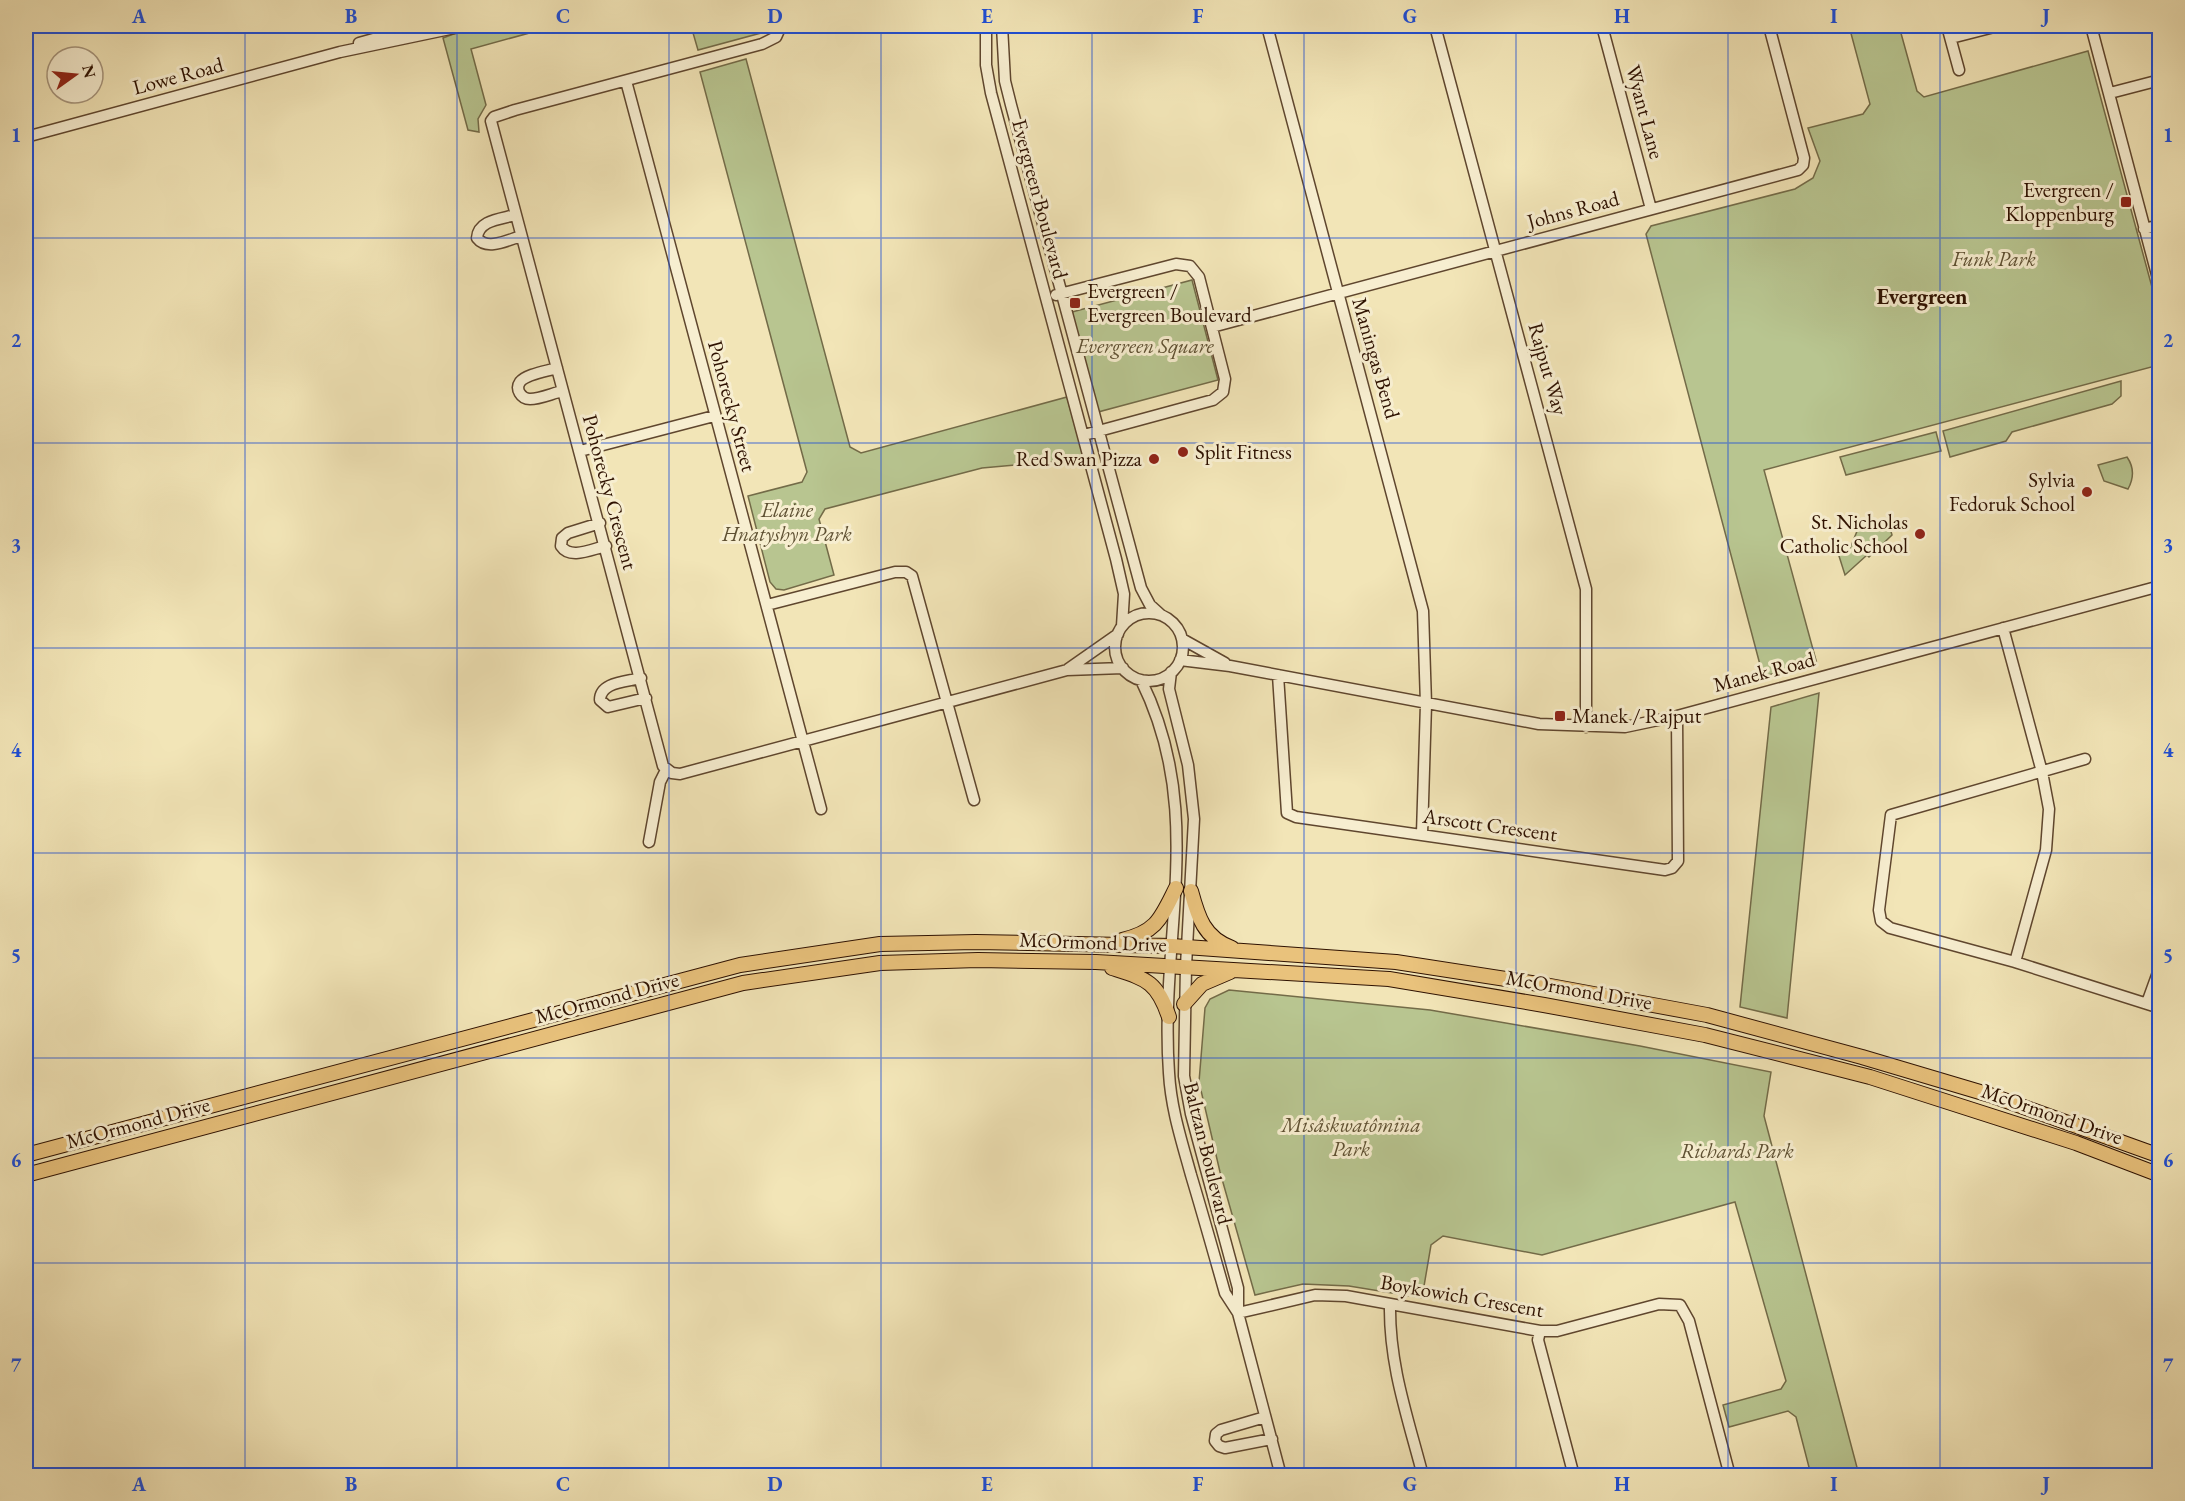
<svg xmlns="http://www.w3.org/2000/svg" width="2185" height="1501" font-family="'EB Garamond',serif">
<style>
.green{fill:#b8c590;stroke:#736b48;stroke-width:1.5}
.lines{fill:none;stroke-linecap:round;stroke-linejoin:round}
.minor-casing{stroke:#5f462e;stroke-width:13}
.major-casing{stroke:#2e1100;stroke-width:16}
.minor{stroke:#f7eed0;stroke-width:10}
.major{stroke:#e9c27c;stroke-width:14}
.grid{fill:none;stroke:#1d4ed8;stroke-width:1.5;stroke-opacity:0.55}
.poi-dot{fill:#8f2418;stroke:#f7eed0;stroke-width:2}
.labels{text-anchor:middle;stroke-width:6;stroke-linejoin:round;paint-order:stroke}
.street-label{font-size:21px;fill:#2e1100;stroke:#f7eed0}
.poi-label{font-size:21px;fill:#2e1100;stroke:#f7eed0;text-anchor:end}
.park-label{font-size:21px;font-style:italic;fill:#5e5032;stroke:#f7eed0}
.neighbourhood-label{font-size:22px;font-weight:bold;fill:#2e1100;stroke:#f7eed0}
.neatline{fill:none;stroke:#1d4ed8;stroke-width:2}
.grid-label{font-size:20px;text-anchor:middle;font-weight:bold;fill:#1d4ed8}
</style>
<rect width="100%" height="100%" fill="#f2e5b7"/>
<filter id="stains"><feTurbulence type="fractalNoise" baseFrequency=".00333" numOctaves="4"/><feColorMatrix values="0 0 0 0 .2 0 0 0 0 .09 0 0 0 0 .02 0 0 0 .5 -.17"/></filter>
<radialGradient id="worn" r=".72"><stop offset=".6" stop-color="#630" stop-opacity="0"/><stop offset="1" stop-color="#630" stop-opacity=".3"/></radialGradient>
<path class="green" d="M491 26H555L471 49 486 105 478 119 479 132 468 130 443 38 464 30Z
M691 26H769L761 33 698 50Z
M1849 26H1899L1917 91 1924 97 2088 51 2159 313V365L1764 470 1817 664 1763 676 1646 234 1651 226 1795 189 1813 178 1820 161 1808 128 1863 114 1870 104Z
M746 59 850 447 861 453 1067 397 1084 459 982 468 825 509 819 519 834 575 784 590 776 589 770 582 748 496 802 482 807 472 700 72Z
M1192 280 1218 380 1098 412 1072 312Z
M2121 381V396L2112 404 2012 432 2006 441 1950 457 1943 431Z
M1936 432 1941 451 1846 475 1840 457Z
M2127 457C2134 467 2134 478 2128 489L2104 481 2098 465Z
M1888 521 1892 535 1869 557 1867 555 1845 575 1839 556 1850 548 1858 529Z
M1819 693 1787 1018 1740 1007 1771 707Z
M1229 990 1430 1010 1640 1046 1771 1072 1764 1116 1859 1475H1811L1796 1417 1788 1411 1729 1427 1723 1405 1781 1389 1786 1381 1735 1202 1542 1255 1443 1236 1431 1245 1422 1298 1349 1286 1303 1284 1255 1295 1220 1172 1199 1082 1205 1008 1210 999Z"/>
<g class="lines">
<defs>
<path id="minor" d="M781 26 776 37 762 44 515 110 494 117 491 121 663 766 672 773 680 774 1067 670 1123 668
M986 26V65L991 93 1116 559 1124 594 1122 626
M1002 26 1005 81 1011 105 1141 588 1150 605 1161 615
M1267 26 1423 611 1426 704 1422 834
M1435 26 1586 589V727
M1602 26 1651 209
M1947 26 1959 70
M2091 26 2160 286
M1951 38 1998 26
M359 43 420 26
M626 81 821 809
M2110 93 2160 80
M26 137 340 52 464 26
M515 215C501 219 478 220 477 238 487 251 508 240 521 236
M2144 229 2160 225
M1056 295 1176 264 1190 266 1199 277 1225 379 1223 392 1213 400 1084 435
M1212 327 1798 170 1803 165 1804 158 1769 26
M557 368C548 371 526 374 520 382 515 389 521 399 530 399 540 399 553 393 563 391
M580 451 714 416
M600 523 568 533 562 538 561 546C570 560 592 549 606 546
M767 605 895 572H906L912 576 974 800
M1115 647a34 34 0 1 1 68 0a34 34 0 1 1-68 0Z
M2003 628 2042 772 2049 809 2046 850 2015 962
M1182 639 1225 663
M1180 660 1230 666 1539 724 1625 727 1677 716 2160 586
M1068 669 1118 634
M1171 672 1169 689 1188 765 1194 819 1186 966 1184 1076 1191 1114 1238 1288V1313L1281 1476
M1278 675 1287 813 1296 817 1665 870 1672 868 1678 861 1677 716
M641 678C626 682 600 682 600 700L608 707 646 698
M1141 680C1207 813 1159 935 1169 1073 1171 1109 1182 1142 1191 1175 1203 1215 1214 1254 1225 1293L1238 1313
M2085 759 1891 815 1879 910 1881 921 1890 928 2015 962 2160 1008
M649 842 660 782 666 770
M2147 1003 2160 967
M1390 1305C1389 1365 1408 1418 1423 1476
M1238 1313 1315 1295 1346 1296 1540 1331H1557L1659 1304 1680 1305 1689 1321 1730 1476
M1540 1331 1538 1340 1574 1476
M1265 1417 1221 1430 1216 1434 1215 1441 1219 1446 1225 1448 1272 1439"/>
<path id="major" d="M1191 891C1198 917 1204 938 1232 948
M1122 940C1157 932 1161 918 1176 888
M1112 968C1146 979 1157 981 1169 1017
M1184 1004 1202 984 1230 972
M26 1155 740 965 880 944 976 942 1172 946 1396 962 1545 985 1707 1015 1862 1057 1990 1095 2160 1156
M26 1175 743 983 880 963 978 960 1096 962 1389 979 1544 1005 1705 1035 1870 1077 2076 1143 2160 1175"/>
</defs>
<use href="#minor" class="minor-casing"/>
<use href="#major" class="major-casing"/>
<use href="#minor" class="minor"/>
<use href="#major" class="major"/>
</g>
<path class="grid" d="M245 26V1476M457 26V1476M669 26V1476M881 26V1476M1092 26V1476M1304 26V1476M1516 26V1476M1728 26V1476M1940 26V1476M26 238H2160M26 443H2160M26 648H2160M26 853H2160M26 1058H2160M26 1263H2160"/>
<g class="poi-dot">
<rect x="2120" y="196" width="12" height="12" rx="3"/>
<rect x="1069" y="297" width="12" height="12" rx="3"/>
<circle cx="1183" cy="452" r="6"/>
<circle cx="1154" cy="459" r="6"/>
<circle cx="2087" cy="492" r="6"/>
<circle cx="1920" cy="534" r="6"/>
<rect x="1554" y="710" width="12" height="12" rx="3"/>
</g>
<g class="labels">
<g class="street-label">
<text transform="translate(178 76) rotate(-15)" y="7">Lowe Road</text>
<text transform="translate(1645 112) rotate(75)" y="7">Wyant Lane</text>
<text transform="translate(1040 199) rotate(75)" y="7">Evergreen Boulevard</text>
<text transform="translate(1573 210) rotate(-15)" y="7">Johns Road</text>
<text transform="translate(1376 358) rotate(74)" y="7">Maningas Bend</text>
<text transform="translate(1548 369) rotate(74)" y="7">Rajput Way</text>
<text transform="translate(732 406) rotate(75)" y="7">Pohorecky Street</text>
<text transform="translate(610 492) rotate(75)" y="7">Pohorecky Crescent</text>
<text transform="translate(1764 672) rotate(-15)" y="7">Manek Road</text>
<text transform="translate(1490 825) rotate(8)" y="7">Arscott Crescent</text>
<text transform="translate(1093 942) rotate(2)" y="7">McOrmond Drive</text>
<text transform="translate(1579 990) rotate(10)" y="7">McOrmond Drive</text>
<text transform="translate(607 998) rotate(-15)" y="7">McOrmond Drive</text>
<text transform="translate(2052 1114) rotate(19)" y="7">McOrmond Drive</text>
<text transform="translate(138 1123) rotate(-15)" y="7">McOrmond Drive</text>
<text transform="translate(1208 1153) rotate(76)" y="7">Baltzan Boulevard</text>
<text transform="translate(1462 1296) rotate(10)" y="7">Boykowich Crescent</text>
</g>
<g class="poi-label">
<text x="2114" y="197">Evergreen /<tspan x="2114" dy="24">Kloppenburg</tspan></text>
<text x="1087" y="298" text-anchor="start">Evergreen /<tspan x="1087" dy="24">Evergreen Boulevard</tspan></text>
<text x="1195" y="459" text-anchor="start">Split Fitness</text>
<text x="1142" y="466">Red Swan Pizza</text>
<text x="2075" y="487">Sylvia<tspan x="2075" dy="24">Fedoruk School</tspan></text>
<text x="1908" y="529">St. Nicholas<tspan x="1908" dy="24">Catholic School</tspan></text>
<text x="1572" y="723" text-anchor="start">Manek / Rajput</text>
</g>
<g class="park-label">
<text x="1994" y="266">Funk Park</text>
<text x="1145" y="353">Evergreen Square</text>
<text x="787" y="517">Elaine<tspan x="787" dy="24">Hnatyshyn Park</tspan></text>
<text x="1351" y="1132">Misâskwatômina<tspan x="1351" dy="24">Park</tspan></text>
<text x="1737" y="1158">Richards Park</text>
</g>
<g class="neighbourhood-label">
<text x="1922" y="304">Evergreen</text>
</g>
</g>
<rect width="2185" height="1501" fill="none" stroke="#f2e5b7" stroke-width="66"/>
<g transform="translate(75 75) rotate(75)"><circle r="28" fill="#f7eed0" stroke="#a7967d" stroke-width="1.5"/>
<path d="M0-4.5L10 22L0 15L-10 22Z" fill="#8f2418"/>
<text y="-9" font-size="16" font-weight="bold" text-anchor="middle" fill="#2e1100">N</text>
</g>
<rect x="33" y="33" width="2119" height="1435" class="neatline"/>
<g class="grid-label">
<text x="139" y="23">A</text>
<text x="351" y="23">B</text>
<text x="563" y="23">C</text>
<text x="775" y="23">D</text>
<text x="987" y="23">E</text>
<text x="1198" y="23">F</text>
<text x="1410" y="23">G</text>
<text x="1622" y="23">H</text>
<text x="1834" y="23">I</text>
<text x="2046" y="23">J</text>
<text x="16" y="142">1</text>
<text x="2168" y="142">1</text>
<text x="16" y="347">2</text>
<text x="2168" y="347">2</text>
<text x="16" y="552">3</text>
<text x="2168" y="552">3</text>
<text x="16" y="757">4</text>
<text x="2168" y="757">4</text>
<text x="16" y="962">5</text>
<text x="2168" y="962">5</text>
<text x="16" y="1167">6</text>
<text x="2168" y="1167">6</text>
<text x="16" y="1372">7</text>
<text x="2168" y="1372">7</text>
<text x="139" y="1491">A</text>
<text x="351" y="1491">B</text>
<text x="563" y="1491">C</text>
<text x="775" y="1491">D</text>
<text x="987" y="1491">E</text>
<text x="1198" y="1491">F</text>
<text x="1410" y="1491">G</text>
<text x="1622" y="1491">H</text>
<text x="1834" y="1491">I</text>
<text x="2046" y="1491">J</text>
</g>
<rect width="100%" height="100%" filter="url(#stains)"/>
<rect width="100%" height="100%" fill="url(#worn)"/>
</svg>
